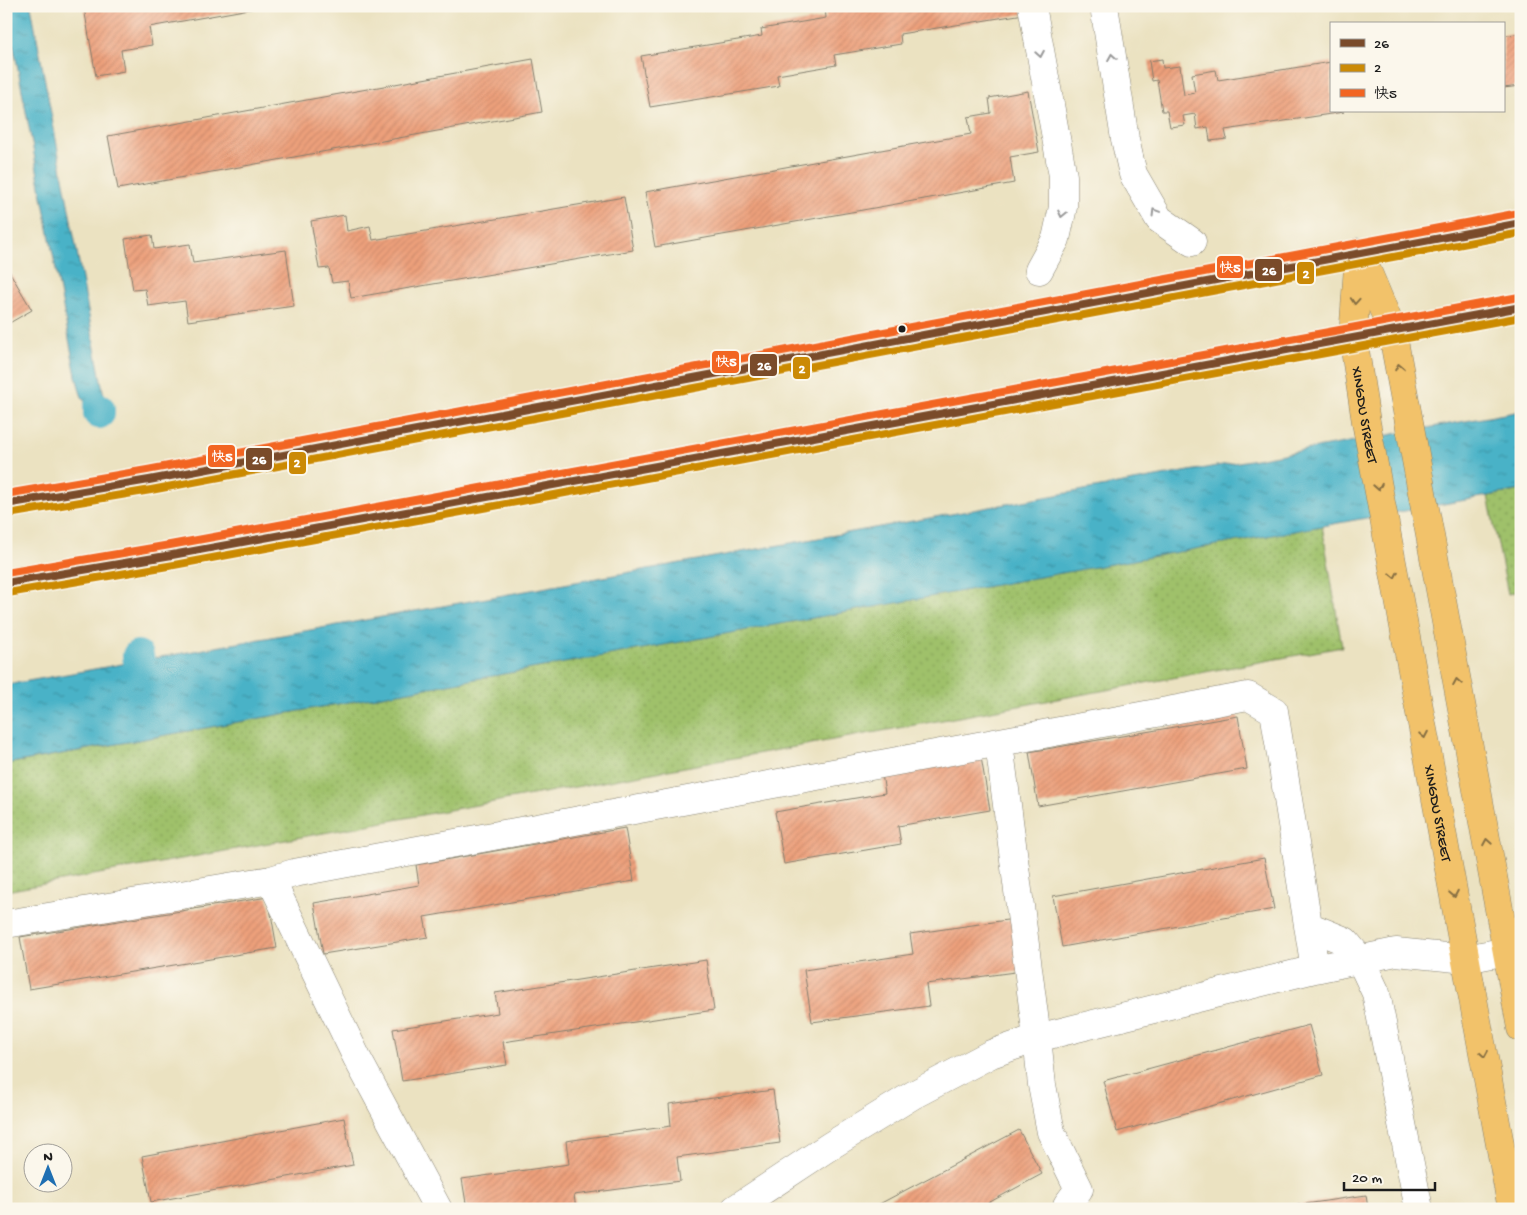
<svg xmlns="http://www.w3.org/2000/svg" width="1527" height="1215" font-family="'Gochi Hand','LXGW WenKai TC',sans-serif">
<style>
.grass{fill:url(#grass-dots);stroke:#5e6e43}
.water{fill:url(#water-ripples);stroke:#326772}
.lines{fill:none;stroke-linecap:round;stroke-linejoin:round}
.canal{stroke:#48b2c7;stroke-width:32}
.building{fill:url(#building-hatch)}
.minor-casing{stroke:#847f6e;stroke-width:29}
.major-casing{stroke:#847f6e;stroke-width:29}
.minor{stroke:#fff;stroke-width:28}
.major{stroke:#f2c26a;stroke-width:28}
.bus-1-casing{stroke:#fbf7ec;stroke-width:11}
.bus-2-casing{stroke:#fbf7ec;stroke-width:11}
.bus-3-casing{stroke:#fbf7ec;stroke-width:11}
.bus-1{stroke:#7a4b2a;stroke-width:8}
.bus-2{stroke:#cb8a06;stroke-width:8}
.bus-3{stroke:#f26522;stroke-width:8}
.oneway{stroke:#999}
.oneway2{stroke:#876f43}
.bus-dot{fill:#1c1c1c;stroke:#fbf7ec;stroke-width:2}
.labels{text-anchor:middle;stroke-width:4;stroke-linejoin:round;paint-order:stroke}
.street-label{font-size:15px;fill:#1c1c1c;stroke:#fbf7ec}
.line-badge{stroke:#fbf7ec;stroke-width:2}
.badge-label{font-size:14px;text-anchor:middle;font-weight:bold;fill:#fff}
</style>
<defs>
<pattern id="grass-dots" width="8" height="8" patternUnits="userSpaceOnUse" patternTransform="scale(1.25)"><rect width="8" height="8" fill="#9fc16a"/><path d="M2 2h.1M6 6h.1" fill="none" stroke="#88a55b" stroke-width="1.8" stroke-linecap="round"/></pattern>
<pattern id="water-ripples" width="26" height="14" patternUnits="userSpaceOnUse" patternTransform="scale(1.25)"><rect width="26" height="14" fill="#48b2c7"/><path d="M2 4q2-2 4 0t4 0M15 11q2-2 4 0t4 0" fill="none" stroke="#3b90a1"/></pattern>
<pattern id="building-hatch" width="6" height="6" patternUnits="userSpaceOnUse" patternTransform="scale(1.25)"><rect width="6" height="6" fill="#eda07b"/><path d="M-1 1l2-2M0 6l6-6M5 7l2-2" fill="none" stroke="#cb896a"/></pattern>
</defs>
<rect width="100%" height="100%" fill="#fbf7ec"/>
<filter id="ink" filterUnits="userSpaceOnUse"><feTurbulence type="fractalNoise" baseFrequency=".02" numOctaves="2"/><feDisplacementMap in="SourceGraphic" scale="10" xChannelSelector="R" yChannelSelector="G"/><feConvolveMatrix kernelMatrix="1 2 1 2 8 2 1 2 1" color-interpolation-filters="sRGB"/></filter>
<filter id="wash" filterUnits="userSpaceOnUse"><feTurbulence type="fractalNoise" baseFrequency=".0096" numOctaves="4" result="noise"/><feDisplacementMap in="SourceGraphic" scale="20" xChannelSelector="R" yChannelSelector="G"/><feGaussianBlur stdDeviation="1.12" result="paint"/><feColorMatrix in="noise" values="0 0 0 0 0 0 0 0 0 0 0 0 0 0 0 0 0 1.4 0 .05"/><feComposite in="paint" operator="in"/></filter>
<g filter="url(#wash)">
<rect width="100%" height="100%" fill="#ebe2c1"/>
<path class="grass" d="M1521 490V591L1508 594 1488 496Z
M1322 525 1342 647 6 891V764Z"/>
<path class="water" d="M6 6H31L106 407C82 412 81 394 76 376Z
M1521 411V490L6 764V685Z"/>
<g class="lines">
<path class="canal" d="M99 409V413
M138 656 139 661"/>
</g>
<g id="blocks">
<path class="building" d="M97 6H261V7L149 27 152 45 121 50 124 71 96 76 84 8Z
M832 6H1023L1024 14 900 34 901 44 834 55 836 65 777 75 779 86 650 107 641 56 762 36 761 29 826 18 825 7Z
M1521 33V86L1503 88V36Z
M533 59 542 112 118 189 108 136Z
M1162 59 1163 68 1180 66 1184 95 1195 93 1192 74 1216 70 1218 80 1331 62V111L1344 112 1225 130 1227 139 1210 141 1208 127 1197 129 1195 114 1183 116 1185 125 1170 127 1167 111H1162L1157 80 1152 81 1149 61Z
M1028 91 1039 152 1010 157 1014 183 655 247 645 192 971 134 968 117 991 113 989 98Z
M624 197 633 250 351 298 348 281 332 283 329 268 319 269 311 221 345 215 347 231 370 226 373 240Z
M152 235 154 249 190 244 193 263 286 250 294 306 188 321 185 301 148 306 145 289 133 290 125 239Z
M9 271 32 310 6 325V273Z
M1238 716 1247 769 1038 806 1029 752Z
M981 757 990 810 898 826 901 844 784 864 775 812 885 793 882 774Z
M625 828 634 881 424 917 428 937 323 954 314 903 419 885 416 865Z
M1264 858 1274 909 1062 947 1053 896Z
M268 897 277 948 29 989 20 937Z
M1014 919 1022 971 926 984 929 1006 812 1022 804 970 913 954 910 934Z
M706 960 714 1010 503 1042 507 1065 402 1081 393 1029 498 1013 495 993Z
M1309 1025 1323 1075 1117 1132 1103 1081Z
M773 1090 780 1143 677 1157 680 1181 574 1195 576 1209H467L462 1179 569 1164 566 1141 671 1126 669 1104Z
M344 1118 353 1165 151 1202 142 1156Z
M1019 1130 1042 1174 977 1209H870Z
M1366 1195 1368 1209H1279V1208Z"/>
</g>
</g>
<g filter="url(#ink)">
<use href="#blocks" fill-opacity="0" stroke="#847f6e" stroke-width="1"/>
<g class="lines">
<defs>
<path id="minor" d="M1032 6 1063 176V207L1056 239 1039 270
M1104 6 1125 139 1133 174 1159 219 1192 242
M999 743 1037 1038 1042 1085 1051 1132 1079 1189 1067 1205 1068 1209
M271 880 357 1058 438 1209
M6 924 271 880 294 873 1248 696 1274 711 1315 969
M1308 926 1345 941 1360 959 1376 993 1419 1209
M735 1209 830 1146 913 1095 991 1054 1037 1038 1315 969 1396 952 1466 959 1507 951 1521 953"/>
<g id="major">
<path id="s1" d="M1359 252 1353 337 1366 422 1512 1209"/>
<path d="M1361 256 1392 330 1521 1028"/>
<path d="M6 504 149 480 1521 223"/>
<path d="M6 583 172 555 1521 307"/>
</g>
</defs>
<use href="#minor" class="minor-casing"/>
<use href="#major" class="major-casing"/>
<use href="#minor" class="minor"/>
<use href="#major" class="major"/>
<defs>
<path id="bus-1" d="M6 504 149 480 1521 223
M6 583 172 555 1521 307"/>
<path id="bus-2" d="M8 514 151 490 1521 233
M8 593 174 565 1521 317"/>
<path id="bus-3" d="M6 494 147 470 1519 213
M6 573 170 545 1519 297"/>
</defs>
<use href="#bus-1" class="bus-1-casing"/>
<use href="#bus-2" class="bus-2-casing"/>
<use href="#bus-3" class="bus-3-casing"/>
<use href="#bus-1" class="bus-1"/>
<use href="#bus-2" class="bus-2"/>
<use href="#bus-3" class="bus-3"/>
</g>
<defs><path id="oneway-chevron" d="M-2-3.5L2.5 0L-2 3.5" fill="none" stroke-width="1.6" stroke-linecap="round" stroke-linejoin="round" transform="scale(1.25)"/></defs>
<g class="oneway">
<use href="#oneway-chevron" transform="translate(1040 54) rotate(80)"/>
<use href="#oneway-chevron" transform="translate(1112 57) rotate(-99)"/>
<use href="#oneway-chevron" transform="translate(1155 212) rotate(-121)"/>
<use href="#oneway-chevron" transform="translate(1062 214) rotate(102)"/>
</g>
<g class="oneway2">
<use href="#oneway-chevron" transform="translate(1355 301) rotate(94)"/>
<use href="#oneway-chevron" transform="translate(1399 367) rotate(-101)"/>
<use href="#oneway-chevron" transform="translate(1378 487) rotate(80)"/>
<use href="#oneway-chevron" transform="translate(1394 575) rotate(79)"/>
<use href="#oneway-chevron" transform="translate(1457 682) rotate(-100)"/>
<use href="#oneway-chevron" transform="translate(1424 735) rotate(79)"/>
<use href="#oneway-chevron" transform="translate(1487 842) rotate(-100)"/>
<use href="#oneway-chevron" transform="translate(1454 894) rotate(79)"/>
<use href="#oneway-chevron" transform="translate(1484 1054) rotate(80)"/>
</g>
</g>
<circle class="bus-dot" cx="902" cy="329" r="4.5"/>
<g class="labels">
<g class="street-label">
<text dy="5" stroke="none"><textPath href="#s1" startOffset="164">XINGDU STREET</textPath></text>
<text dy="5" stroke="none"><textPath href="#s1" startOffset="569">XINGDU STREET</textPath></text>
</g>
</g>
<g class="line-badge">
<rect x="1216" y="255" width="28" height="24" rx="5" fill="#f26522"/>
<rect x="1254" y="258" width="29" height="24" rx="5" fill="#7a4b2a"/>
<rect x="1296" y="261" width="19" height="24" rx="5" fill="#cb8a06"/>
<rect x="711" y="350" width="29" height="24" rx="5" fill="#f26522"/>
<rect x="749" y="353" width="29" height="24" rx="5" fill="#7a4b2a"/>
<rect x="792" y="356" width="19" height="24" rx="5" fill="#cb8a06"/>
<rect x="207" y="444" width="29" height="24" rx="5" fill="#f26522"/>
<rect x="245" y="447" width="28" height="24" rx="5" fill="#7a4b2a"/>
<rect x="288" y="451" width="19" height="24" rx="5" fill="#cb8a06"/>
</g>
<g class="badge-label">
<text x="1230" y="272">快5</text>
<text x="1269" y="275">26</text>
<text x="1306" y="278">2</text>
<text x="726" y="366">快5</text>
<text x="764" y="370">26</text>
<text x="802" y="373">2</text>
<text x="222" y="461">快5</text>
<text x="259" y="464">26</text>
<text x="297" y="467">2</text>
</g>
<rect width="1527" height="1215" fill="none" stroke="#fbf7ec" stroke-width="25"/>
<rect x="1330" y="22" width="175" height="90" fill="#fbf7ec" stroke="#a29f99"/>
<rect x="1340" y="39" width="25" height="8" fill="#7a4b2a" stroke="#a29f99"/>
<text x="1374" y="48" font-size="15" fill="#1c1c1c">26</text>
<rect x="1340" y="64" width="25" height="8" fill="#cb8a06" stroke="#a29f99"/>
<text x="1374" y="72" font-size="15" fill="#1c1c1c">2</text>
<rect x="1340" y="89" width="25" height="8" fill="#f26522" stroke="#a29f99"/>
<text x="1374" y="98" font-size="15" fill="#1c1c1c">快5</text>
<g transform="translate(48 1168)"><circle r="24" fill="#fbf7ec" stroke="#a29f99"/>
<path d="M0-4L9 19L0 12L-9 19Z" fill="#1f6fb2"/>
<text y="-8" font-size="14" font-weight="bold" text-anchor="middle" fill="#1c1c1c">N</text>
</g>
<path d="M1344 1182v8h91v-8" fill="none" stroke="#1c1c1c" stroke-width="2.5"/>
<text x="1352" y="1182" font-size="15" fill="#1c1c1c" stroke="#fbf7ec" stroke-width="4" paint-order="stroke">20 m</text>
</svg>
